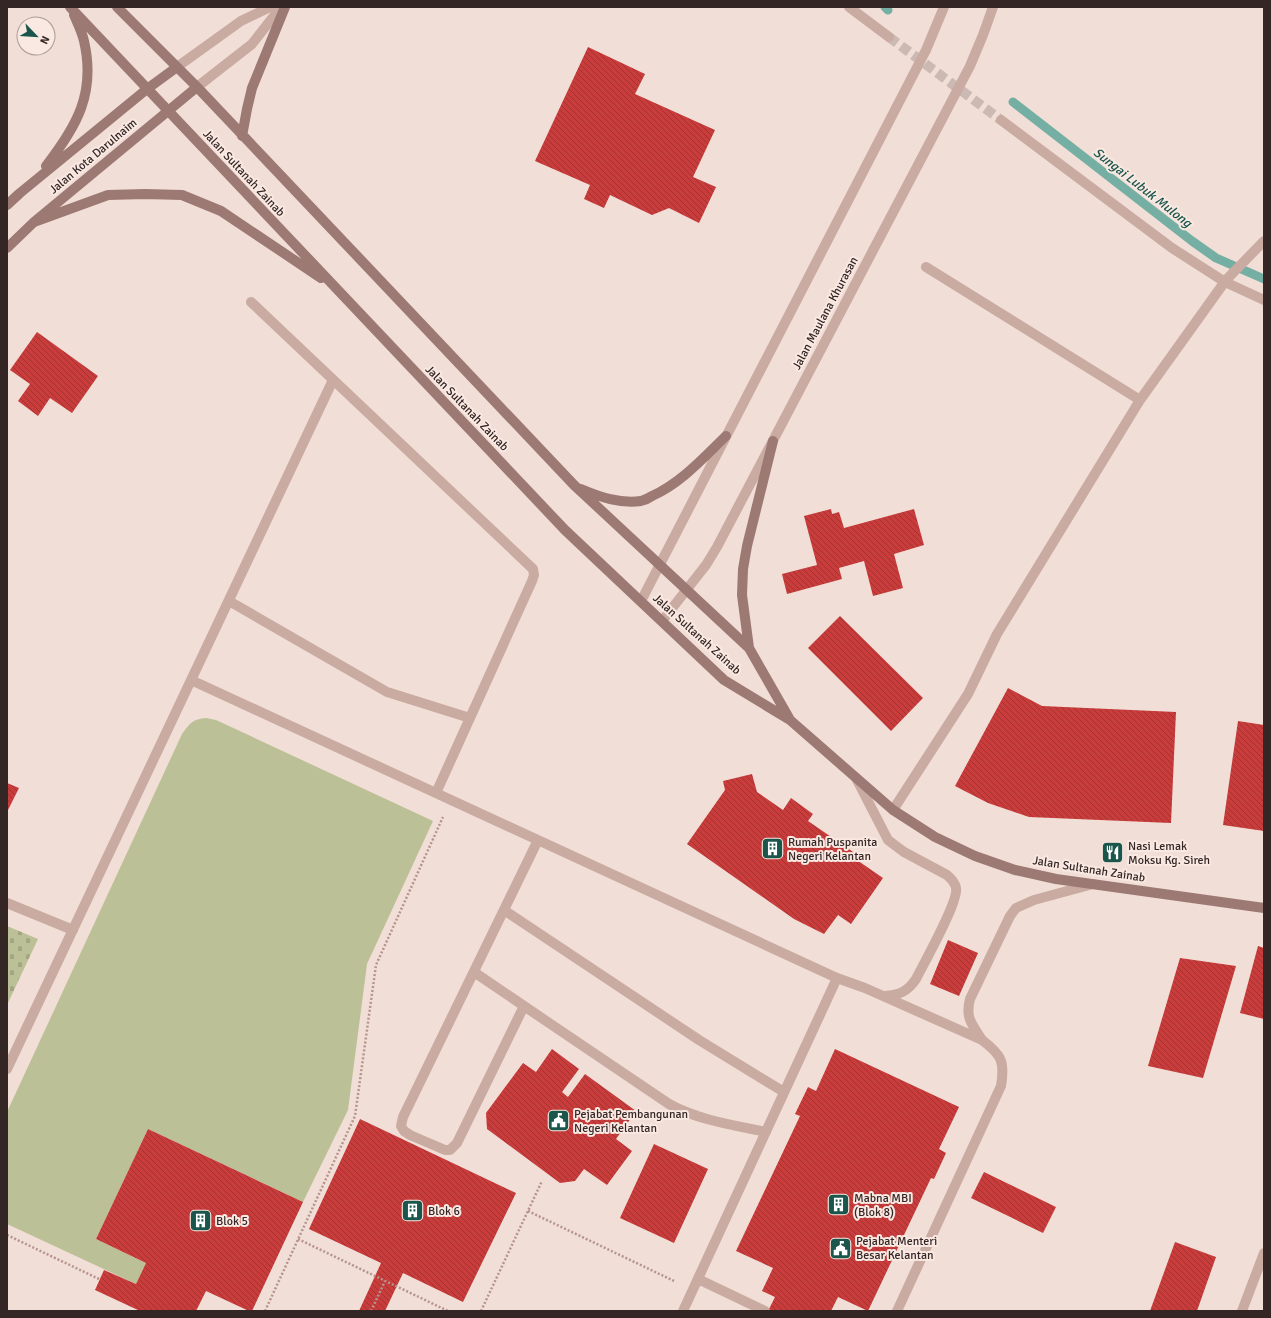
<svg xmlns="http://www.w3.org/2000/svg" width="1271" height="1318" font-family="Signika,sans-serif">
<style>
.grass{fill:#bcc096}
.cemetery{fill:url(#cemetery-stones)}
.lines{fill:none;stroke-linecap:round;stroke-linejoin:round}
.stream{stroke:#75afa3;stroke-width:9}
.building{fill:url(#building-back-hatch)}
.minor-tunnel{stroke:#cbb9b3;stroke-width:10;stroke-dasharray:10 5;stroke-linecap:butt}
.path{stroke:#b5948d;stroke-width:2.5;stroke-dasharray:2 2;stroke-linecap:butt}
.service{stroke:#c9aba2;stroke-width:10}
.minor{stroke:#c9aba2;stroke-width:10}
.tertiary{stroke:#c9aba2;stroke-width:10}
.secondary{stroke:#9d7974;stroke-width:10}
.labels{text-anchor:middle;stroke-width:4;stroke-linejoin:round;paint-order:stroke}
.street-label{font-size:12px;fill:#342625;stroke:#f9e9e2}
.poi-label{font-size:12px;fill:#342625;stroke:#f9e9e2;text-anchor:start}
.water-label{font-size:13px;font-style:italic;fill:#1a564b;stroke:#f9e9e2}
</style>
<defs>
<pattern id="cemetery-stones" width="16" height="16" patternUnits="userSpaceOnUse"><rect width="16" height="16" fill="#bcc096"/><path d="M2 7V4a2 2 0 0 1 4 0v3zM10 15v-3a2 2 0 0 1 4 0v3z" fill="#a2a581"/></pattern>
<pattern id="building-back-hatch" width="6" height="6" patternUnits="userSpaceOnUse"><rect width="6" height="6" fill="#c93c3c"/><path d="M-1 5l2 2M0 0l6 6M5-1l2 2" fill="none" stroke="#a43232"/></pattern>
</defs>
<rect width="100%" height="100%" fill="#f1ded6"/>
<path class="grass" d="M206 718 216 720 433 821 367 964 348 1110 303 1202 148 1129 96 1239 146 1263 136 1284 7 1224V1112L182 734C190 723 193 719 206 718Z"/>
<path class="cemetery" d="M7 926 38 939 7 1005Z"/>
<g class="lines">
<path class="stream" d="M885 7 888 10
M1013 102 1192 241 1216 258 1264 279"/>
</g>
<path class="building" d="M588 47 645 74 635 94 715 130 693 177 716 187 699 223 669 208 652 215 610 195 604 208 584 199 590 185 535 161Z
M37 332 98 376 72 413 50 398 38 416 18 401 30 384 10 370Z
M831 509 832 514 839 512 844 528 914 509 924 545 894 554 903 588 873 596 864 561 839 568 842 579 787 594 782 574 817 565 804 516Z
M840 616 923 698 891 731 808 648Z
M1008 688 1042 706 1176 712 1171 823 1029 817 988 803 955 786Z
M1238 721 1264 725V831L1223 825Z
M752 774 757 792 783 810 791 798 813 814 808 821 856 854 854 858 883 878 851 924 838 915 824 934 794 919 687 844 725 790 723 781Z
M7 783 19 788 7 812Z
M948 940 978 953 959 996 930 984Z
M1258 946 1264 948V1019L1240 1013Z
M1180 958 1236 966 1203 1078 1148 1066Z
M552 1049 579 1069 562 1092 568 1097 585 1074 636 1111 616 1139 632 1151 607 1185 584 1169 575 1181 560 1183 487 1129 486 1113 523 1063 536 1072Z
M835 1049 959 1107 939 1149 946 1153 934 1179 931 1178 868 1311 838 1297 831 1311H768L775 1297 762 1291 773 1268 736 1251 800 1116 795 1114 808 1087 816 1091Z
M360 1119 516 1193 463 1302 403 1273 385 1311H359L381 1263 309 1229Z
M148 1129 303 1202 252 1311H249L206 1291 196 1311H140L95 1290 104 1270 136 1284 146 1263 96 1239Z
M654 1144 708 1169 674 1243 620 1218Z
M984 1172 1056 1207 1043 1233 971 1198Z
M1175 1242 1216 1257 1197 1311H1150Z"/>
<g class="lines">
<path class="minor-tunnel" d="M889 37 1001 120"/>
<path class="path" d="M528 1211 674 1281
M7 1235 99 1279
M298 1239 448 1311
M265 1311 355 1116 376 965 443 817
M371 1311 385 1281
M481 1311 542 1181"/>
<path class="service" d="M251 302 533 569 534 575 532 581 436 793
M229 601 387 692 470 718
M191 680 837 978 865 988 982 1040C1002 1055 1005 1062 1001 1086L897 1311
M856 778 888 840 904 852 947 875C951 879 955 882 956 888 959 901 924 963 916 979 908 991 900 995 885 996
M7 903 73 930
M504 910 699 1040 784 1092
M474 972 524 1006 457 1143 450 1150H445L410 1135 404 1131 401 1126 403 1117 538 840
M524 1006 669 1104C698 1120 733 1125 766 1132
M982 1040C972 1024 965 1018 970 999L1010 916 1016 908 1034 900 1093 884
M7 1069 333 380
M698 1279 765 1311
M683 1311 837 978"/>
<path class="minor" d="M849 7 889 37
M177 67 241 21 270 7
M197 87 252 44 281 7
M1001 120 1172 248 1225 282 1264 300
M926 267 1140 400
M893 810 968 694 997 634 1140 400 1226 280 1264 241
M1242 1311 1264 1253"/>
<path class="tertiary" d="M641 601 926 50 944 7
M662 621 706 565 717 547 970 66 983 35 993 7"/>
<path class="secondary" d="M70 7 565 530 724 680 790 720 893 810 935 837 975 856 1015 870 1056 879 1264 908
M117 7 197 87 574 485 749 648 789 718
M242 136 247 109 252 88 285 7
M46 166C77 126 96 93 84 41 82 32 78 24 74 15
M7 205 20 193 147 89 177 67
M34 222 108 195 145 194 182 195 221 211 321 278
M7 248 34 222 197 87
M581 489C600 497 620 504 641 501 645 500 649 498 652 496 681 483 703 458 726 436
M749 648 742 595 743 569 747 546 773 441"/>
</g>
<defs>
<symbol id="building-square" viewBox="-11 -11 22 22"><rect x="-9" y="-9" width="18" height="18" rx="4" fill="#1a564b" stroke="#f9e9e2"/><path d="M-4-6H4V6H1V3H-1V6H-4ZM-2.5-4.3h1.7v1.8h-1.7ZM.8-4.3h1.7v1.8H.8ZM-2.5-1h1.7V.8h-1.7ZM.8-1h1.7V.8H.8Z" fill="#fff"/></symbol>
<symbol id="restaurant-square" viewBox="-11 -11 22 22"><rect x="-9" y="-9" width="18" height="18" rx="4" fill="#1a564b" stroke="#f9e9e2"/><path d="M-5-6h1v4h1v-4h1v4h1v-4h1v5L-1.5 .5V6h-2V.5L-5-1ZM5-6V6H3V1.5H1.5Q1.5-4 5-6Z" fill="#fff"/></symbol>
<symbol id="civic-square" viewBox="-11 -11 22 22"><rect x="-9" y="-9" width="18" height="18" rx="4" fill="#1a564b" stroke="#f9e9e2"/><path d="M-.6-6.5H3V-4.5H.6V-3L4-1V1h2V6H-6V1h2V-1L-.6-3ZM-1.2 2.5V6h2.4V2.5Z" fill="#fff"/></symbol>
</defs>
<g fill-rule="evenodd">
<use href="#building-square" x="760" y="836" width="25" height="25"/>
<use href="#restaurant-square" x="1100" y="840" width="25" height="25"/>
<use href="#civic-square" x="546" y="1108" width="25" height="25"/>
<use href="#building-square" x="826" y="1192" width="25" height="25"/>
<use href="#building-square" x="400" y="1198" width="25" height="25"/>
<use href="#building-square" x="188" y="1208" width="25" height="25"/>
<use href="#civic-square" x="828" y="1236" width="25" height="25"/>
</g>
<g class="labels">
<g class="street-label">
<text transform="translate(93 156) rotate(-40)" y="4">Jalan Kota Darulnaim</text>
<text transform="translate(244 173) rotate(47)" y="4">Jalan Sultanah Zainab</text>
<text transform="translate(825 313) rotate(-62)" y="4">Jalan Maulana Khurasan</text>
<text transform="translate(467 408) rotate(46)" y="4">Jalan Sultanah Zainab</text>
<text transform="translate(697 634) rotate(42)" y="4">Jalan Sultanah Zainab</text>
<text transform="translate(1089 869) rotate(9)" y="4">Jalan Sultanah Zainab</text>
</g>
<g class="poi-label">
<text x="788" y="846">Rumah Puspanita<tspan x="788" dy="14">Negeri Kelantan</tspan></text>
<text x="1128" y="850">Nasi Lemak<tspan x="1128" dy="14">Moksu Kg. Sireh</tspan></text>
<text x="574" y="1118">Pejabat Pembangunan<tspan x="574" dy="14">Negeri Kelantan</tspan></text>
<text x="854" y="1202">Mabna MBI<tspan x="854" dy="14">(Blok 8)</tspan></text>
<text x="428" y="1215">Blok 6</text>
<text x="216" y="1225">Blok 5</text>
<text x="856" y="1245">Pejabat Menteri<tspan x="856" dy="14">Besar Kelantan</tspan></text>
</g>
<g class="water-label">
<text transform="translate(1143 187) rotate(38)" y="5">Sungai Lubuk Mulong</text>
</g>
</g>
<rect width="1271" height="1318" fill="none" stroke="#342625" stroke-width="16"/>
<g transform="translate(36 36) rotate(115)"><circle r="19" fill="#f9e9e2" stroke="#aa9b96"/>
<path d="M0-3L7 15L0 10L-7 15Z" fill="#1a564b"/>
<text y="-6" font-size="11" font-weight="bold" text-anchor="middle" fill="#342625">N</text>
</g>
</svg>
